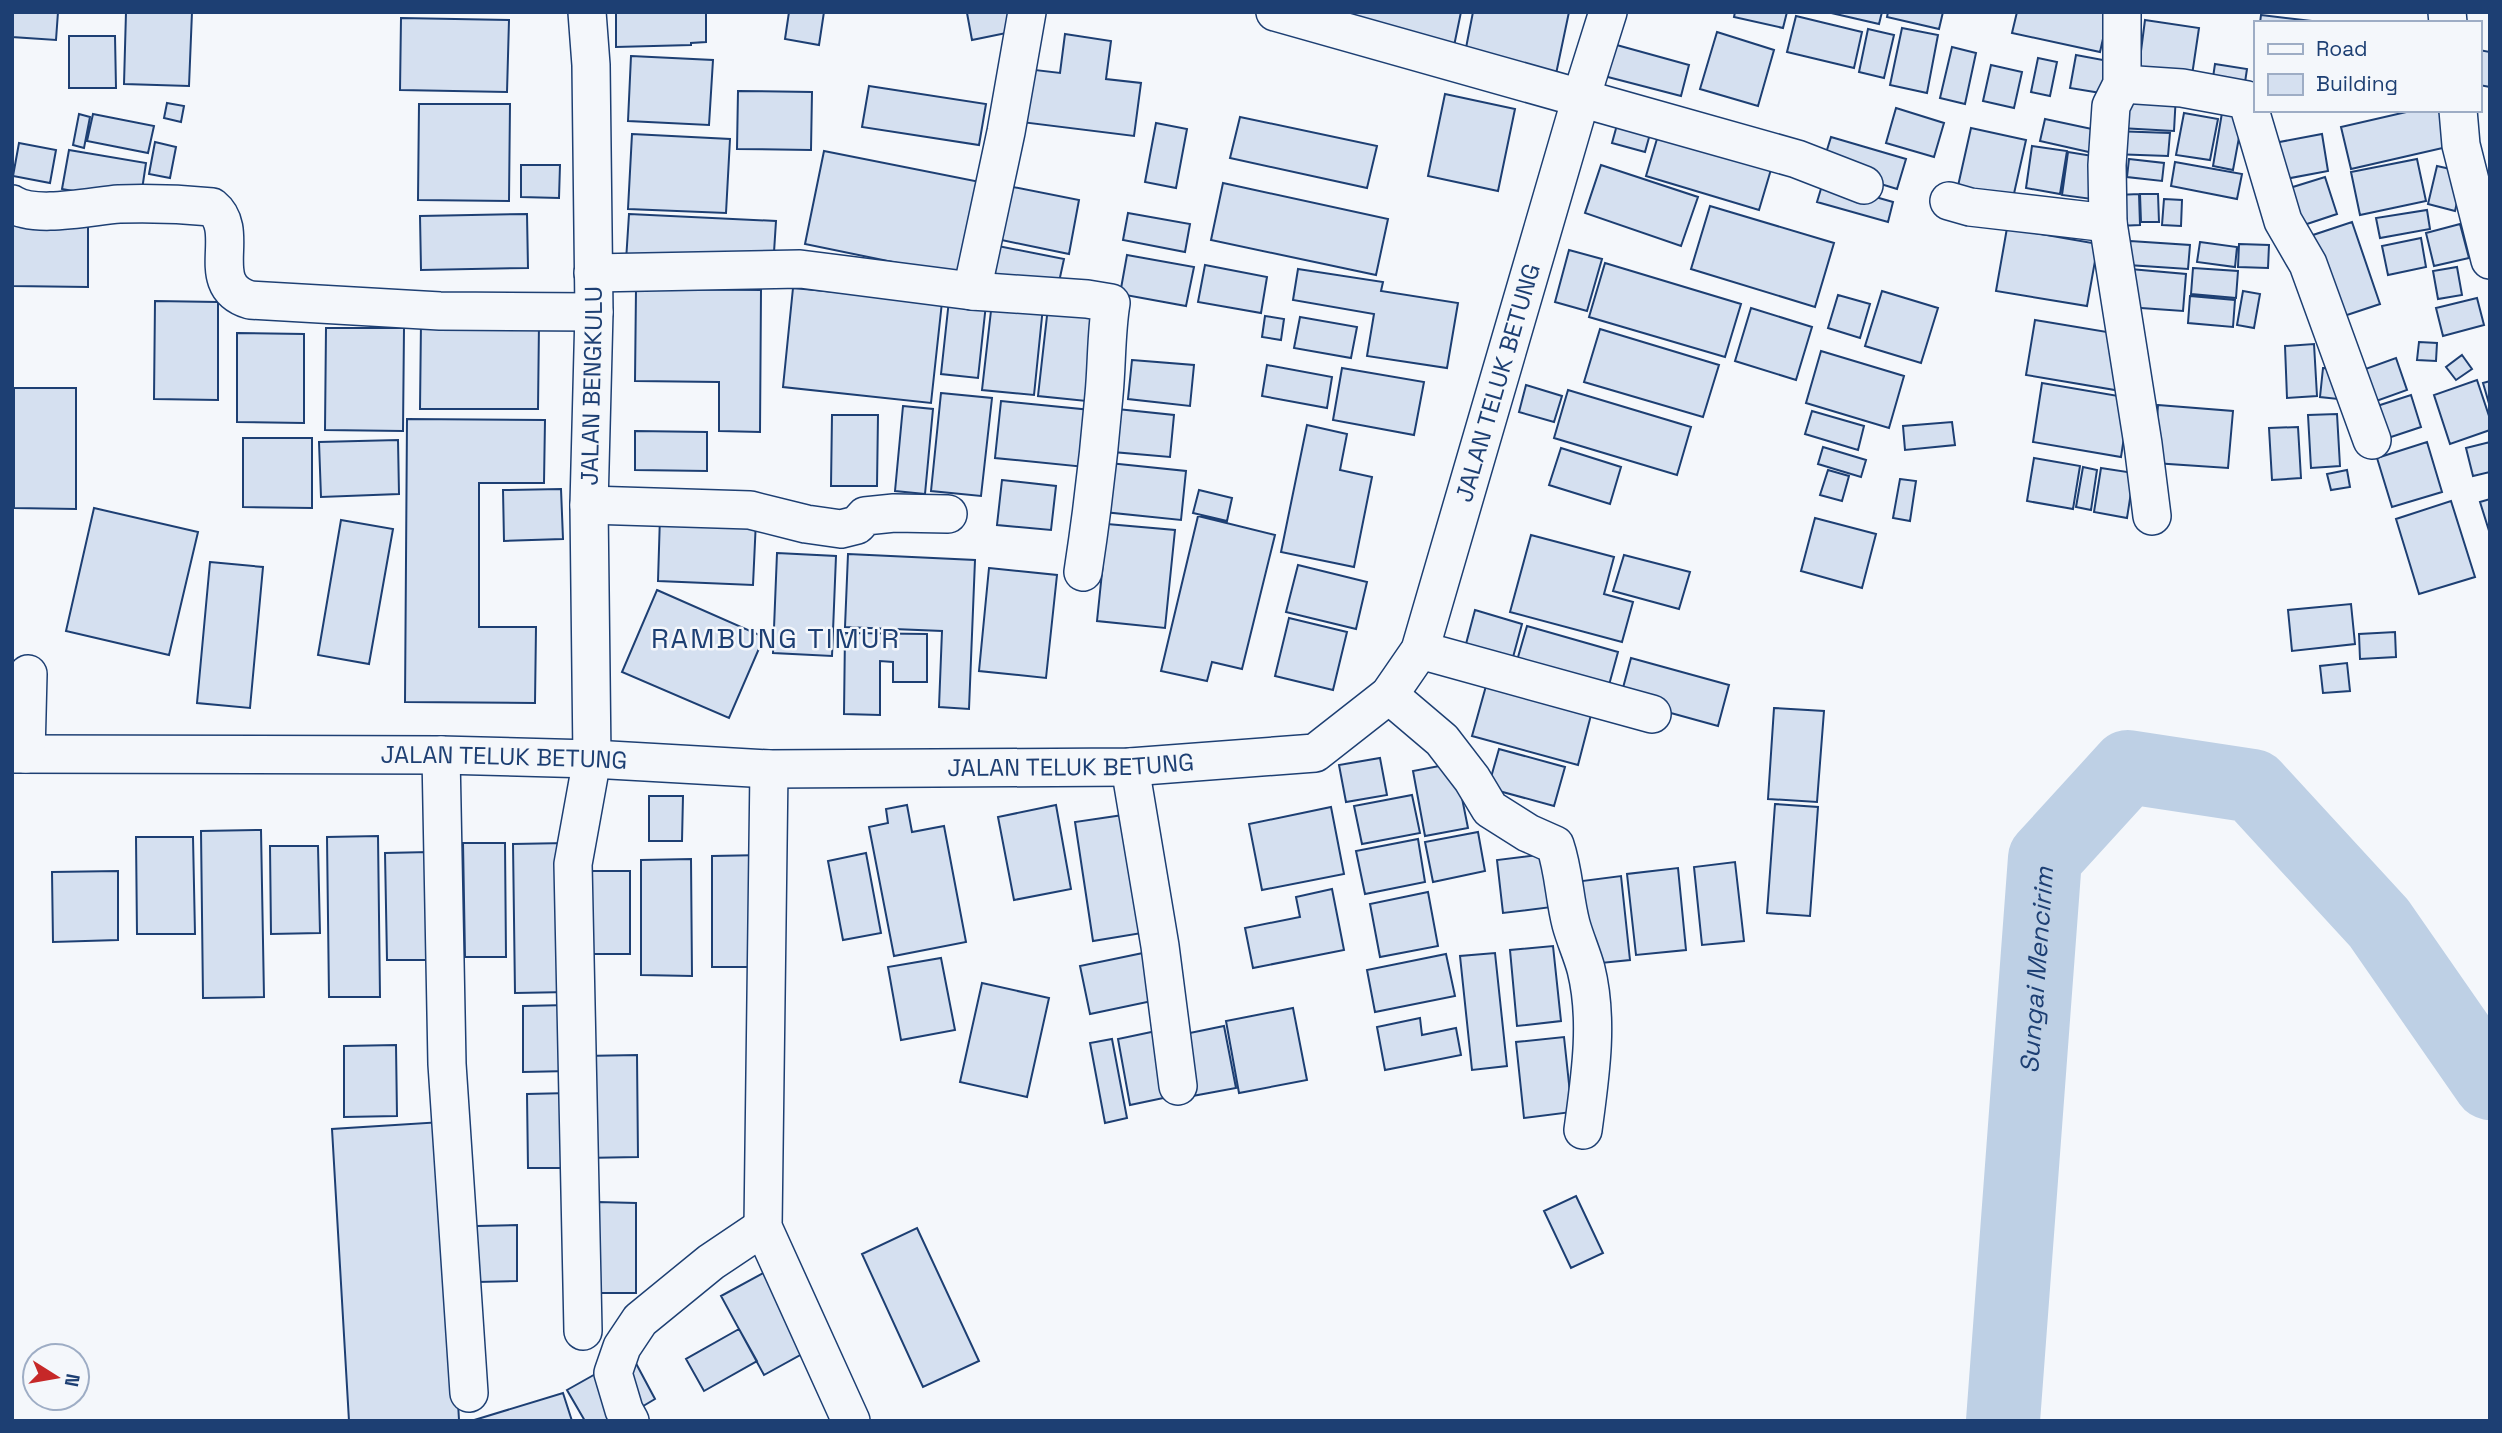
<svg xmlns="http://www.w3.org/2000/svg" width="2502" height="1433" font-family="'Space Grotesk',sans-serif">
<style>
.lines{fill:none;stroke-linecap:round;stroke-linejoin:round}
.river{stroke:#bed0e5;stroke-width:74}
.building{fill:#d5e0f0;stroke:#1d3f73;stroke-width:2}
.street-casing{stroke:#1d3f73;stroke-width:40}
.street{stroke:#f4f7fb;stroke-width:37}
.labels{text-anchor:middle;stroke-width:5;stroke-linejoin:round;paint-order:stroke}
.street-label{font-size:24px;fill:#1d3f73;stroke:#f4f7fb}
.water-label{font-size:26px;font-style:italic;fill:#1d3f73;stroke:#f4f7fb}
.quarter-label{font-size:28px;letter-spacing:2px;fill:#1d3f73;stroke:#f4f7fb}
</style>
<rect width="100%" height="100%" fill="#f4f7fb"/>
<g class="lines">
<path class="river" id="s1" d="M2003 1421 2045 858 2128 767 2253 786 2379 923 2490 1083"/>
</g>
<path class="building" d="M12 12H58L56 40 12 37Z
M126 12H192L189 86 124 84Z
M616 12H706V42L691 43V45L616 47Z
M789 12H824L819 45 785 39Z
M972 12H1012L1016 31 972 40 967 13Z
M1301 12H1461L1454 46Z
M1473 12H1569L1556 74 1465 53Z
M1735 12H1787L1783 28 1734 17Z
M1827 12H1882L1879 24Z
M1888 12H1943L1939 29 1887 17Z
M2017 12H2109L2100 52 2012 33Z
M2261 15 2312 21 2260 23Z
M1796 16 1862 32 1854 68 1787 52Z
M401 18 509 20 507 92 400 90Z
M2145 20 2199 28 2191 82 2138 74Z
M1902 28 1938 35 1927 93 1890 85Z
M1868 29 1894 35 1884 78 1859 72Z
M1717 32 1774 50 1758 106 1700 89Z
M1065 34 1111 41 1106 79 1141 83 1134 136 1021 122 1027 69 1060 73Z
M69 36H115L116 88H69Z
M1613 44 1689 65 1681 96 1604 76Z
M1952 47 1976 53 1965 104 1940 98Z
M2479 50 2490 52V87L2479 85Z
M2076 55 2119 63 2113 95 2070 88Z
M631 56 713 60 709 125 628 121Z
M2038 58 2057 62 2050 96 2031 92Z
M2215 64 2247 69 2244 89 2212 84Z
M1991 65 2022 72 2014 108 1983 101Z
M869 86 986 104 979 145 862 127Z
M738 91 812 92 811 150 737 149Z
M2123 92 2176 94 2174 131 2120 128Z
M1445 94 1515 109 1498 191 1428 176Z
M2224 101 2245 105 2233 170 2213 166Z
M167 103 184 106 181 122 164 118Z
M419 104H510L509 201 418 200Z
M1896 108 1944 123 1934 157 1886 143Z
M2415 110H2439L2447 147 2351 169 2341 127Z
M2184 113 2218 119 2210 160 2176 155Z
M79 114 90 117 84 148 73 145Z
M93 114 154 126 148 153 87 141Z
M1620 114 1653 123 1645 152 1612 143Z
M1240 117 1377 146 1367 188 1230 158Z
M2045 119 2106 132 2102 155 2040 141Z
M1662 122 1775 156 1759 210 1646 176Z
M1156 123 1187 129 1176 188 1145 182Z
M1971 128 2026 140 2013 198 1958 186Z
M2113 131 2170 133 2168 156 2112 154Z
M632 134 730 139 726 213 628 209Z
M2322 134 2328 171 2280 180 2274 143Z
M1831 137 1906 159 1897 189 1822 166Z
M155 142 176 147 170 178 149 174Z
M19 143 56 150 50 183 13 176Z
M2032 146 2067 151 2060 194 2026 188Z
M69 150 146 163 140 203 62 189Z
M824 151 980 182 961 276 805 244Z
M2068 152 2105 158 2099 200 2062 195Z
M2129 159 2164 163 2162 181 2127 177Z
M2417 159 2426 201 2360 215 2351 172Z
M2175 162 2242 174 2237 199 2171 186Z
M521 165H560L559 198 521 197Z
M1601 165 1698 197 1681 246 1585 213Z
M2437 166 2464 172 2455 211 2428 204Z
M2325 177 2337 214 2292 229 2280 191Z
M1823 182 1893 202 1888 222 1817 202Z
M1223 183 1388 219 1376 275 1211 240Z
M1003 185 1079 200 1069 254 992 238Z
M2139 194 2140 225 2118 226 2117 195Z
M2140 194H2158L2159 222H2141Z
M2164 199 2182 200 2181 226 2162 225Z
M1710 206 1834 243 1815 307 1691 269Z
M2427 210 2430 229 2380 238 2376 218Z
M1128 213 1190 224 1185 252 1123 240Z
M527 214 528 268 421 270 420 216Z
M629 214 776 221 773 268 626 261Z
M12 217H88V287L12 286Z
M2352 222 2380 304 2338 318 2310 236Z
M2460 224 2469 258 2434 266 2426 233Z
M2007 228 2098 244 2087 306 1996 291Z
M2421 238 2426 267 2388 275 2382 246Z
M2130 241 2190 245 2188 269 2128 265Z
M2200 242 2237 247 2235 267 2197 262Z
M988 244 1064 259 1057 291 981 276Z
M2239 244 2269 245 2268 268 2238 267Z
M1569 250 1602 259 1587 311 1555 302Z
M1127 255 1194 267 1186 306 1120 294Z
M1605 263 1741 304 1725 357 1589 317Z
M1205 265 1267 277 1261 313 1198 302Z
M2457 267 2462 295 2438 299 2433 271Z
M2193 268 2238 271 2236 298 2191 294Z
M1298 269 1383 282 1381 291 1458 303 1447 368 1367 356 1374 314 1293 300Z
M2130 269 2186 274 2183 311 2127 307Z
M793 288 942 302 931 403 783 387Z
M636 289 761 290 760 432 719 431V382L635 381Z
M1882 291 1938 308 1921 363 1865 346Z
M2243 291 2260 294 2254 328 2237 325Z
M1838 295 1870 304 1860 338 1828 328Z
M2190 296 2235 300 2233 327 2188 323Z
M2477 298 2484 325 2443 336 2436 308Z
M949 300 986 304 978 378 941 374Z
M155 301 218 302V400L154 399Z
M992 302 1043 307 1034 395 982 390Z
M1048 307 1105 312 1096 402 1038 396Z
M1751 308 1812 327 1796 380 1735 361Z
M1265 316 1284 319 1281 340 1262 337Z
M1300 317 1357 327 1351 358 1294 348Z
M2035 320 2125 335 2115 390 2026 375Z
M421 322 539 323 538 409H420Z
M326 328H404L403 431 325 430Z
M1600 329 1719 365 1703 417 1584 382Z
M237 333 304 334V423L237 422Z
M2419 342 2437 343 2436 361 2417 360Z
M2314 344 2317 396 2287 398 2285 346Z
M1821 351 1904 376 1889 428 1806 403Z
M2462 355 2472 369 2456 380 2446 367Z
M2396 358 2407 390 2368 404 2357 372Z
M1132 360 1194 365 1190 406 1128 399Z
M1267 365 1332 377 1327 408 1262 396Z
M1342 368 1424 382 1414 435 1333 420Z
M2323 368 2341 369 2338 399 2320 397Z
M2477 380 2490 419V430L2450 444 2434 395Z
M2490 381V407L2483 383Z
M2042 383 2130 398 2121 457 2033 442Z
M1526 385 1562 396 1554 422 1519 412Z
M14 388H76V509L14 508Z
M1568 390 1691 427 1677 475 1554 438Z
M941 393 992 398 981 496 931 491Z
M2411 395 2421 427 2382 440 2371 408Z
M1001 401 1091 410 1085 467 995 458Z
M2158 405 2233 411 2228 468 2154 463Z
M903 406 933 409 925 494 895 491Z
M1117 409 1174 415 1170 457 1113 452Z
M1812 411 1864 426 1858 450 1805 434Z
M2337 414 2340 466 2311 468 2308 415Z
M832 415H878L877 486H831Z
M407 419 545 420 544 483H479V627H536L535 703 405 702Z
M1952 422 1955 445 1905 450 1903 426Z
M1307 425 1347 434 1340 470 1372 477 1354 567 1281 552Z
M2298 427 2301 478 2272 480 2269 428Z
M635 431 707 432V471L635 470Z
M243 438H312V508L243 507Z
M398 440 399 494 321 497 319 442Z
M2427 442 2442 492 2392 507 2377 458Z
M2490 442V472L2473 476 2466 448Z
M1823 447 1866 460 1861 477 1818 464Z
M1561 448 1621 467 1610 504 1549 485Z
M2034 458 2080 466 2073 509 2027 501Z
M1109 463 1186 471 1181 520 1104 512Z
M2083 467 2097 470 2091 510 2076 507Z
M2101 468 2134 473 2127 518 2094 512Z
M1828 470 1849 476 1842 501 1820 495Z
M2347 470 2350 487 2331 490 2327 474Z
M1900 479 1916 481 1910 521 1893 518Z
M1002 480 1056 486 1051 530 997 525Z
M561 489 563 539 504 541 503 490Z
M1199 490 1232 498 1227 521 1193 513Z
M2490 499V534L2480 502Z
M2451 501 2475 577 2419 594 2396 519Z
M94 508 198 532 169 655 66 631Z
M660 516 756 520 753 585 658 581Z
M1198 516 1275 535 1242 669 1212 662 1207 681 1161 671Z
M1815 518 1876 534 1862 588 1801 571Z
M341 520 393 529 369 664 318 655Z
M1107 524 1175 530 1165 628 1097 621Z
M1531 535 1614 557 1604 594 1633 602 1622 642 1510 612Z
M777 553 836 556 832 656 773 653Z
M848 554 975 560 969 709 939 707 942 631 845 627Z
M1624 555 1690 572 1679 609 1613 591Z
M210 562 263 567 250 708 197 703Z
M1298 565 1367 582 1356 629 1286 612Z
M989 568 1057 575 1046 678 979 671Z
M657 590 764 637 729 718 622 672Z
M2351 604 2355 644 2292 651 2288 610Z
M1475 610 1522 624 1509 672 1462 659Z
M1289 618 1347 632 1333 690 1275 676Z
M1527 626 1618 652 1606 696 1514 671Z
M2395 632 2396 657 2360 659 2359 634Z
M845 633 927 634V682H893V662L880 661V715L844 714Z
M1631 658 1729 685 1718 726 1620 699Z
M2347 663 2350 691 2323 693 2320 666Z
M1486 686 1591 715 1578 765 1472 736Z
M1774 708 1824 711 1817 802 1768 799Z
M1499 749 1565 767 1554 806 1488 788Z
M1380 758 1387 795 1346 802 1339 765Z
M1455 763 1468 828 1425 836 1413 771Z
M1412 795 1420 833 1362 844 1354 806Z
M649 796H683L682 841H649Z
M1775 804 1818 807 1810 916 1767 913Z
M907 805 912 832 944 826 966 942 894 956 869 827 888 823 886 809Z
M1056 805 1071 889 1014 900 998 817Z
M1331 807 1344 874 1262 890 1249 824Z
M1130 814 1148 932 1093 941 1075 822Z
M261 830 264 997 203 998 201 831Z
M1478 832 1485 871 1433 882 1425 842Z
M378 836 380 997H329L327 837Z
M136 837H193L195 934H137Z
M1418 839 1425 882 1365 894 1356 851Z
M463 843H505L506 957H465Z
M566 843 569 992 515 993 513 844Z
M270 846H318L320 933 271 934Z
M429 852 431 960H387L385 853Z
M866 853 881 933 843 940 828 861Z
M1554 853 1560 906 1503 913 1497 860Z
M768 855 769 967H712V856Z
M691 859 692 976 641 975V860Z
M1735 862 1744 941 1702 945 1694 867Z
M1678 868 1686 950 1636 955 1627 874Z
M118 871V940L53 942 52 872Z
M577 871H630V954H578Z
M1621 876 1630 960 1591 964 1582 881Z
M1332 889 1344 950 1253 968 1245 928 1300 917 1296 897Z
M1428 892 1438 946 1380 957 1370 904Z
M1553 946 1561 1021 1517 1026 1510 950Z
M1143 953 1152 1001 1090 1014 1080 966Z
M1495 953 1507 1066 1472 1070 1460 956Z
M1446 954 1455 996 1375 1012 1367 970Z
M941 958 955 1030 901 1040 888 967Z
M982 983 1049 998 1027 1097 960 1082Z
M567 1005 569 1071 523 1072V1006Z
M1293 1008 1307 1080 1239 1093 1226 1021Z
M1420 1018 1422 1035 1456 1028 1461 1055 1385 1070 1377 1027Z
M1224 1026 1236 1088 1187 1097 1175 1036Z
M1161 1030 1173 1096 1130 1105 1118 1039Z
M1564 1037 1572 1112 1524 1118 1516 1042Z
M1112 1039 1127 1118 1105 1123 1090 1043Z
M396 1045 397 1116 344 1117V1046Z
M637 1055 638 1157 584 1158 583 1056Z
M569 1093 570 1168H528L527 1094Z
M442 1122 459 1420 349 1421 332 1129Z
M1576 1196 1603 1253 1571 1268 1544 1211Z
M598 1202 636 1203V1293H599Z
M517 1225V1281L477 1282V1226Z
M917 1228 979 1361 923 1387 862 1254Z
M767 1271 811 1349 764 1375 721 1296Z
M739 1329 757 1361 704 1391 686 1359Z
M631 1354 655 1399 618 1421H585L567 1390Z
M563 1393 572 1421H471Z"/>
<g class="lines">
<defs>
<g id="street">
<path d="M1275 12 1797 159 1864 185"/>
<path d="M2122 12V84L2111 106 2107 165 2108 223 2143 444 2152 516"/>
<path d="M2447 12 2448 23"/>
<path d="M2122 84 2182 88 2247 100 2283 221 2308 264 2372 440"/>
<path d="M2458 110 2461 145 2490 260"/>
<path d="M1949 201 1970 207 2108 223"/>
<path d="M12 204C35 219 92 206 119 204 150 203 181 204 212 207 243 232 201 285 250 300L440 311 594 312"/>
<path d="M593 273 800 269 972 291 1087 299 1111 303C1106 333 1107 364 1104 395 1099 454 1092 513 1083 572"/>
<path d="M972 291 1006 132 1027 12"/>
<path d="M589 505 750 510 806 524 841 529 857 525 865 516 894 513 948 514"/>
<path d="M1420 650 1652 714"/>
<path d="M1389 695 1442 740 1472 779 1490 809 1528 833 1555 845C1564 871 1564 897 1571 924 1575 939 1582 954 1586 969 1599 1021 1590 1078 1583 1130"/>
<path id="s2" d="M12 754 441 755 592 759 769 769 1130 767 1315 753 1389 695 1420 650 1581 98 1608 12"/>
<path d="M26 754 28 674"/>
<path d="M441 755 447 1064 469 1393"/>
<path d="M1130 767 1160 946 1178 1086"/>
<path d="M769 769 763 1227 851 1421"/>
<path id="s3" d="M583 1331 573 864 592 759 589 505 594 312 591 65 587 12"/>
<path d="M630 1421 624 1410 613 1373 622 1347 640 1320 711 1262 763 1227"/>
</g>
</defs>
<use href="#street" class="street-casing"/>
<use href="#street" class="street"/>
</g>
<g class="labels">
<g class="street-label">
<text dy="8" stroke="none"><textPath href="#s2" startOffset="1731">JALAN TELUK BETUNG</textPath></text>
<text dy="8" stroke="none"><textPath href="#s3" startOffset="947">JALAN BENGKULU</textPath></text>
<text dy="8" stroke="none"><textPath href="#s2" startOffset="492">JALAN TELUK BETUNG</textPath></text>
<text dy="8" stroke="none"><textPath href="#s2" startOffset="1059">JALAN TELUK BETUNG</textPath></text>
</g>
<g class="water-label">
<text dy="9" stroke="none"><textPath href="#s1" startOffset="452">Sungai Mencirim</textPath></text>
</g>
<g class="quarter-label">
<text x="776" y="648">RAMBUNG TIMUR</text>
</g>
</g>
<rect width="2502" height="1433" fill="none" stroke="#1d3f73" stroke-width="28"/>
<rect x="2254" y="21" width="228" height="91" fill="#f4f7fb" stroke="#9eadc5" stroke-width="2"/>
<rect x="2268" y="44" width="35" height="10" fill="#f4f7fb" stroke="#9eadc5" stroke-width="2"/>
<text x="2316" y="56" font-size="21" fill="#1d3f73">Road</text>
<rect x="2268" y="74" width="35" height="21" fill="#d5e0f0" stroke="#9eadc5" stroke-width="2"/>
<text x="2316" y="91" font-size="21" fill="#1d3f73">Building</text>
<g transform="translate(56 1377) rotate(101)"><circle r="33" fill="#f4f7fb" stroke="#9eadc5" stroke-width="2"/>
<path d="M0-5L12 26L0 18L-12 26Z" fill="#c62828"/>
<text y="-10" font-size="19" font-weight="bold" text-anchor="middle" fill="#1d3f73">N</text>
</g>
</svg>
